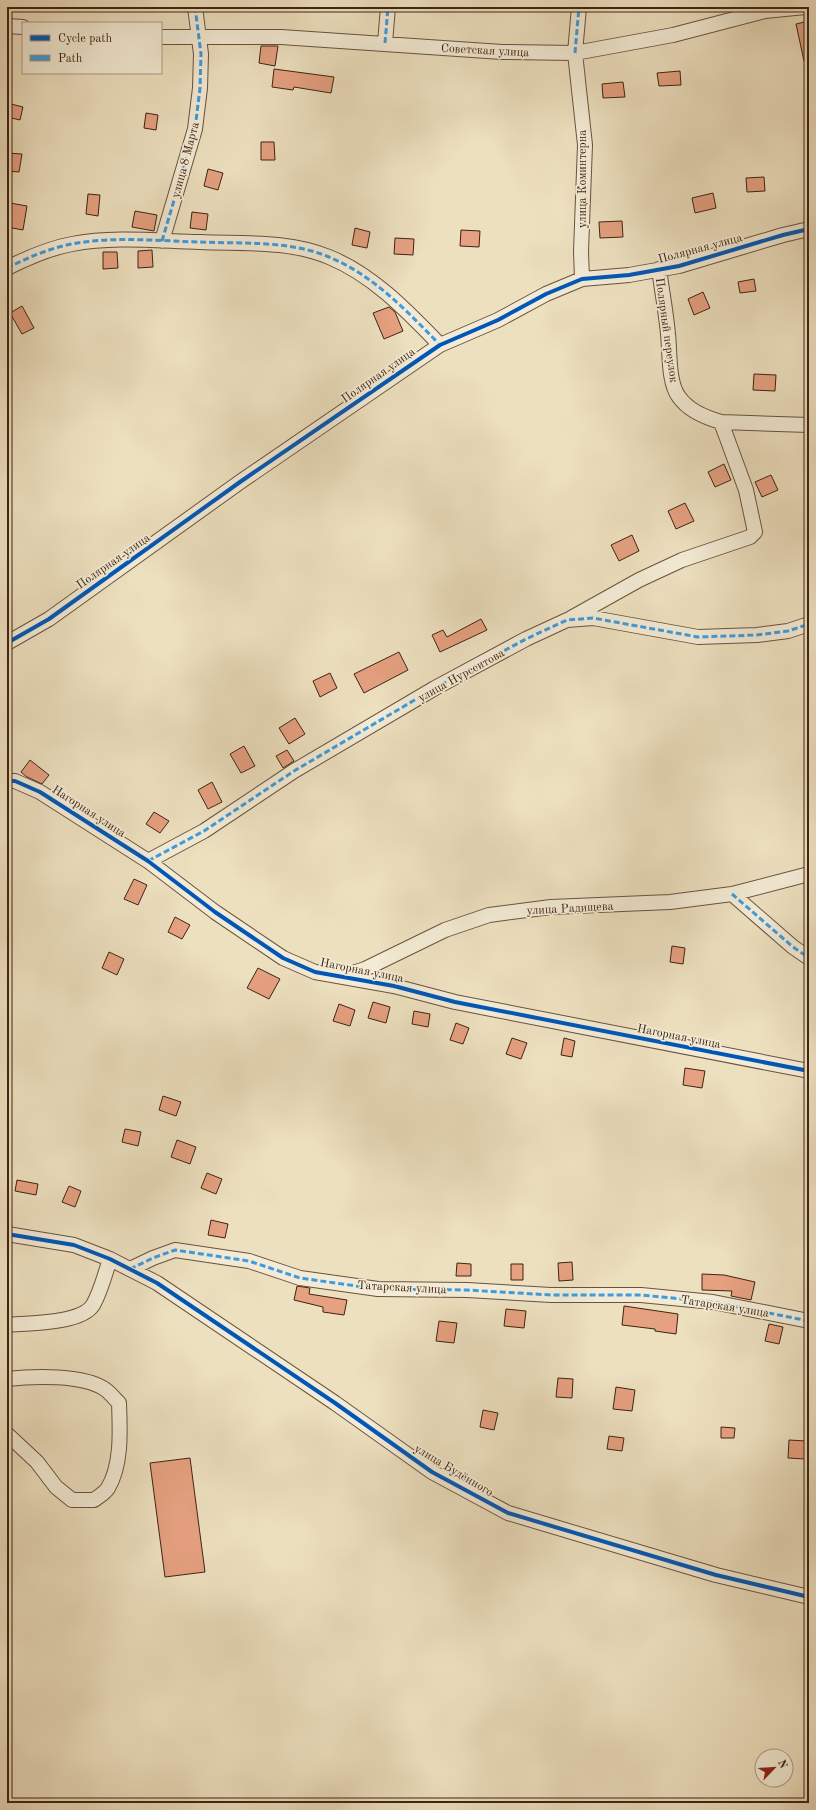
<svg xmlns="http://www.w3.org/2000/svg" width="816" height="1810" font-family="'Old Standard TT',serif">
<style>
.building{fill:#e6a181;stroke:#3e2313}
.lines{fill:none;stroke-linecap:round;stroke-linejoin:round}
.minor-casing{stroke:#6a523e;stroke-width:16}
.minor{stroke:#f3ebd5;stroke-width:14}
.quiet{stroke:#3f9cde;stroke-width:3;stroke-dasharray:6 3;stroke-linecap:butt}
.cycleway-casing{stroke:#f3ebd5;stroke-width:6}
.cycleway{stroke:#0057b8;stroke-width:4}
.labels{text-anchor:middle;stroke-width:3.5;stroke-linejoin:round;paint-order:stroke}
.street-label{font-size:12px;fill:#3e2313;stroke:#f3ebd5}
</style>
<rect width="100%" height="100%" fill="#ede0bf"/>
<filter id="stains"><feTurbulence type="fractalNoise" baseFrequency=".005" numOctaves="4"/><feColorMatrix values="0 0 0 0 .2 0 0 0 0 .09 0 0 0 0 .02 0 0 0 .5 -.17"/></filter>
<radialGradient id="worn" r=".72"><stop offset=".6" stop-color="#630" stop-opacity="0"/><stop offset="1" stop-color="#630" stop-opacity=".3"/></radialGradient>
<path class="building" d="M809 21V60L804 61 796 24Z
M261 46H278L275 66 259 63Z
M274 69 334 77 331 93 294 87 293 90 272 87Z
M680 71 681 85 659 86 657 73Z
M623 82 625 97 603 98 602 84Z
M7 103 23 107 20 120 7 117Z
M146 113 158 115 156 130 144 128Z
M261 142H274L275 160H261Z
M7 153 22 154 19 172 7 171Z
M208 169 223 173 218 190 204 186Z
M764 177 765 191 747 192 746 178Z
M713 193 716 208 695 213 692 198Z
M88 194 100 195 98 216 86 214Z
M10 203 27 206 23 230 7 227Z
M135 211 157 215 154 231 132 227Z
M192 212 208 214 206 230 190 228Z
M622 221 623 237 600 238 599 222Z
M355 228 370 232 367 248 352 245Z
M461 230 480 231 479 247 460 246Z
M395 238 414 239 413 255 394 254Z
M152 250 153 267 138 268V251Z
M103 252H117L118 268 103 269Z
M754 279 756 291 740 293 738 282Z
M703 292 710 308 694 315 688 299Z
M22 306 34 328 22 334 10 313Z
M389 307 395 312 403 331 384 339 373 313Z
M754 374 776 375 775 391 753 390Z
M724 464 731 480 715 487 708 472Z
M771 475 778 490 762 497 755 482Z
M685 503 694 521 676 529 668 511Z
M632 535 639 551 619 561 611 545Z
M481 619 487 630 440 652 432 635 443 630 447 637Z
M399 652 408 670 364 693 354 674Z
M330 673 337 688 320 697 313 681Z
M295 718 305 734 289 744 279 728Z
M244 746 255 766 241 773 230 754Z
M287 750 294 761 283 768 276 756Z
M30 760 49 775 42 784 27 777 21 772Z
M212 782 222 802 208 809 198 790Z
M154 812 169 821 160 833 146 824Z
M134 879 147 885 138 905 124 899Z
M175 917 190 925 182 939 168 932Z
M672 946 685 948 683 964 670 962Z
M109 952 124 959 117 975 102 968Z
M258 968 280 979 269 999 247 988Z
M373 1002 390 1007 386 1023 368 1018Z
M339 1004 355 1010 350 1026 333 1021Z
M414 1011 430 1014 428 1027 412 1024Z
M456 1023 469 1028 463 1044 450 1040Z
M512 1038 527 1043 521 1059 506 1054Z
M564 1038 575 1041 572 1057 561 1055Z
M685 1068 705 1071 702 1088 683 1085Z
M163 1096 181 1102 176 1116 159 1110Z
M125 1129 141 1132 138 1146 122 1142Z
M177 1140 196 1147 190 1164 171 1157Z
M207 1173 222 1179 216 1194 201 1188Z
M17 1180 38 1184 36 1195 15 1191Z
M69 1186 81 1191 75 1207 62 1202Z
M211 1220 228 1224 225 1238 208 1235Z
M572 1262 573 1280 559 1281 558 1263Z
M457 1263 471 1264V1276H456Z
M511 1264H523V1280H511Z
M702 1274 724 1275 755 1282 751 1300 731 1296 732 1291 702 1290Z
M297 1286 310 1288 309 1294 347 1300 344 1315 323 1312V1307L294 1300Z
M624 1306 678 1314 676 1334 655 1331V1329L622 1325Z
M506 1309 526 1311 524 1328 504 1326Z
M439 1321 457 1323 454 1343 436 1341Z
M769 1324 783 1327 779 1344 765 1341Z
M558 1378 573 1379 572 1398 556 1397Z
M616 1387 635 1390 632 1411 613 1409Z
M483 1410 498 1413 494 1430 480 1427Z
M721 1427 735 1428 734 1438H721Z
M609 1436 624 1438 622 1451 607 1449Z
M789 1440 806 1441 805 1459 788 1458Z
M190 1458 205 1572 165 1577 150 1463Z"/>
<g class="lines">
<defs>
<path id="minor" d="M579 7 575 53 585 145 581 251 582 279
M7 26 23 27
M161 37H281L502 52 575 53 673 35 765 11 805 7
M385 43 388 7
M162 241 195 129 200 88 201 54 195 7
M7 268C27 258 50 248 72 244 114 236 158 241 200 242 242 244 289 240 329 257 373 275 407 311 440 345
M659 269C662 291 666 312 668 334 670 351 668 383 679 397 688 410 707 418 721 422L809 425
M571 618 639 580 682 560 750 537 755 532 746 490 721 422
M7 643 49 619 240 482 440 345 498 320 546 294 582 279 629 275 679 266 783 235 809 229
M7 781H15L40 792 148 861 215 912 283 958 315 972 394 986 455 1002 809 1071
M148 861 204 831 294 771 435 688 526 639 567 620 593 618 698 637 757 635 788 631 809 624
M732 894 793 947 809 958
M343 976 365 969 445 930 489 915 551 907 670 902 732 894 809 874
M7 1234 74 1245 110 1259 157 1283 335 1403 432 1472 508 1513 716 1575 809 1597
M130 1269 153 1258 175 1250 249 1261 300 1278 378 1289 467 1290 551 1295H641L713 1302 809 1321
M7 1325C28 1323 81 1324 93 1305 101 1291 105 1274 110 1259
M7 1379C32 1376 85 1374 106 1390 110 1393 115 1399 119 1403 120 1430 122 1465 108 1488 105 1493 98 1497 94 1500H72L56 1487 37 1462 7 1434"/>
</defs>
<use href="#minor" class="minor-casing"/>
<use href="#minor" class="minor"/>
<path class="quiet" d="M765 11 766 7
M385 43 388 7
M575 53 579 7
M162 241 195 129 200 88 201 54 195 7
M7 268C27 258 50 248 72 244 114 236 158 241 200 242 242 244 289 240 329 257 373 275 407 311 440 345
M148 861 204 831 294 771 435 688 526 639 567 620 593 618 698 637 757 635 788 631 809 624
M732 894 793 947 809 958
M130 1269 153 1258 175 1250 249 1261 300 1278 378 1289 467 1290 551 1295H641L713 1302 809 1321"/>
<defs>
<path id="cycleway" d="M7 643 49 619 240 482 440 345 498 320 546 294 582 279 629 275 679 266 783 235 809 229
M7 781H15L40 792 148 861 215 912 283 958 315 972 394 986 455 1002 809 1071
M7 1234 74 1245 110 1259 157 1283 335 1403 432 1472 508 1513 716 1575 809 1597"/>
</defs>
<use href="#cycleway" class="cycleway-casing"/>
<use href="#cycleway" class="cycleway"/>
</g>
<g class="labels">
<g class="street-label">
<text transform="translate(485 50) rotate(3)" y="4">Советская улица</text>
<text transform="translate(185 160) rotate(-75)" y="4">улица 8 Марта</text>
<text transform="translate(582 179) rotate(-90)" y="4">улица Коминтерна</text>
<text transform="translate(700 248) rotate(-15)" y="4">Полярная улица</text>
<text transform="translate(667 330) rotate(82)" y="4">Полярный переулок</text>
<text transform="translate(378 375) rotate(-35)" y="4">Полярная улица</text>
<text transform="translate(113 561) rotate(-35)" y="4">Полярная улица</text>
<text transform="translate(461 675) rotate(-29)" y="4">улица Нурсеитова</text>
<text transform="translate(89 811) rotate(33)" y="4">Нагорная улица</text>
<text transform="translate(570 908) rotate(-3)" y="4">улица Радищева</text>
<text transform="translate(362 970) rotate(11)" y="4">Нагорная улица</text>
<text transform="translate(679 1036) rotate(11)" y="4">Нагорная улица</text>
<text transform="translate(402 1287) rotate(3)" y="4">Татарская улица</text>
<text transform="translate(725 1306) rotate(9)" y="4">Татарская улица</text>
<text transform="translate(454 1470) rotate(31)" y="4">улица Будённого</text>
</g>
</g>
<rect width="816" height="1810" fill="none" stroke="#ede0bf" stroke-width="24"/>
<rect x="8" y="8" width="800" height="1794" fill="none" stroke="#3e2313" stroke-width="2"/>
<rect x="12" y="12" width="792" height="1786" fill="none" stroke="#3e2313"/>
<rect x="22" y="22" width="140" height="52" fill="#f3ebd5" stroke="#ab9b87"/>
<rect x="30" y="35" width="20" height="6" fill="#0057b8" stroke="#ab9b87"/>
<text x="58" y="42" font-size="12" fill="#3e2313">Cycle path</text>
<rect x="30" y="55" width="20" height="6" fill="#3f9cde" stroke="#ab9b87"/>
<text x="58" y="62" font-size="12" fill="#3e2313">Path</text>
<g transform="translate(774 1768) rotate(65)"><circle r="19" fill="#f3ebd5" stroke="#ab9b87"/>
<path d="M0-3L7 15L0 10L-7 15Z" fill="#8f2418"/>
<text y="-6" font-size="11" font-weight="bold" text-anchor="middle" fill="#3e2313">N</text>
</g>
<rect width="100%" height="100%" filter="url(#stains)"/>
<rect width="100%" height="100%" fill="url(#worn)"/>
</svg>
